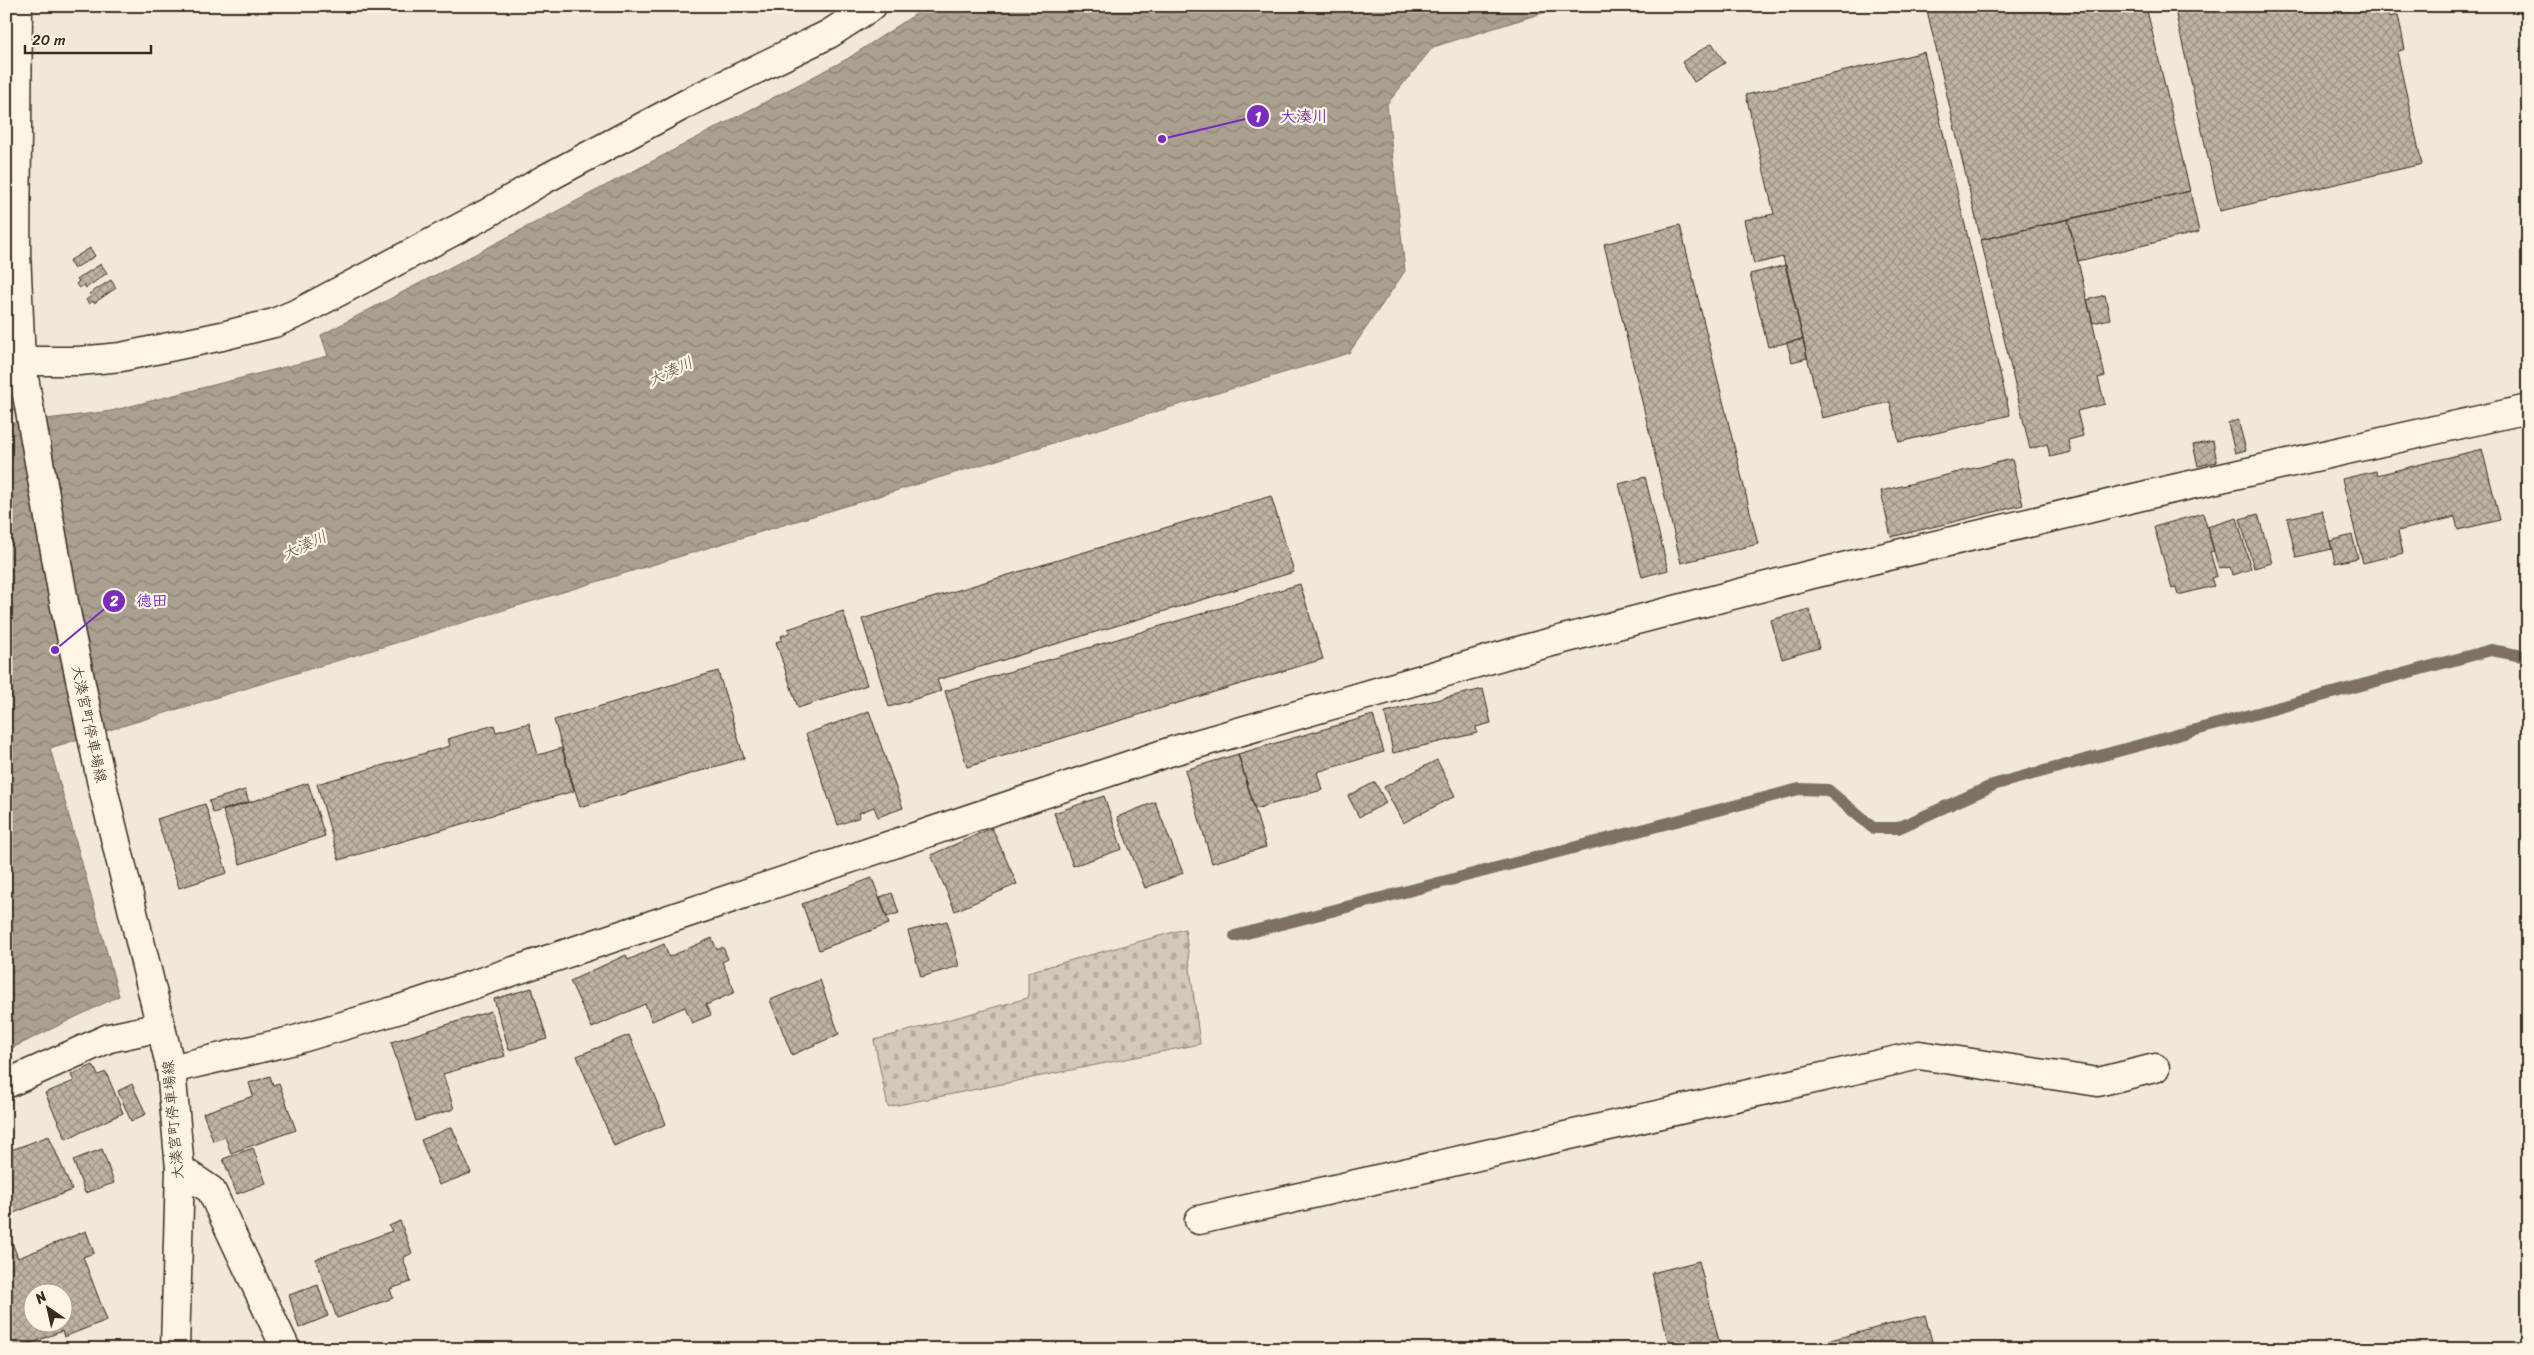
<svg xmlns="http://www.w3.org/2000/svg" width="2534" height="1355" font-family="Sriracha,'Klee One',sans-serif">
<style>
.cemetery{fill:url(#cemetery-stones);stroke:#867a6c}
.water{fill:url(#water-waves);stroke:#7e7163}
.lines{fill:none;stroke-linecap:round;stroke-linejoin:round}
.stream{stroke:#7e7163;stroke-width:12}
.building{fill:url(#building-cross-hatch);stroke:#3b2a1e;fill-rule:evenodd}
.minor-casing{stroke:#3b2a1e;stroke-width:31}
.major-casing{stroke:#3b2a1e;stroke-width:31}
.minor{stroke:#fcf5e5;stroke-width:28}
.major{stroke:#fcf5e5;stroke-width:28}
.labels{text-anchor:middle;stroke-width:4.5;stroke-linejoin:round;paint-order:stroke}
.street-label{font-size:15px;fill:#3b2a1e;stroke:#fcf5e5}
.water-label{font-size:16px;font-style:italic;fill:#625346;stroke:#fcf5e5}
.leader{fill:none;stroke:#7b2cbf;stroke-width:2}
.callout-dot{fill:#7b2cbf;stroke:#fcf5e5;stroke-width:2}
.mark-label{font-size:15px;text-anchor:middle;font-weight:bold;fill:#fff}
.callout-label{font-size:16px;text-anchor:middle;font-weight:bold;fill:#7b2cbf;stroke:#fcf5e5;stroke-width:4.5;stroke-linejoin:round;paint-order:stroke}
</style>
<defs>
<pattern id="cemetery-stones" width="16" height="16" patternUnits="userSpaceOnUse" patternTransform="scale(1.25)"><rect width="16" height="16" fill="#d2c9ba"/><path d="M2 7V4a2 2 0 0 1 4 0v3zM10 15v-3a2 2 0 0 1 4 0v3z" fill="#b5ad9f"/></pattern>
<pattern id="water-waves" width="16" height="10" patternUnits="userSpaceOnUse" patternTransform="scale(1.25)"><rect width="16" height="10" fill="#aaa091"/><path d="M0 5q4-4 8 0t8 0" fill="none" stroke="#8c8376"/></pattern>
<pattern id="building-cross-hatch" width="8" height="8" patternUnits="userSpaceOnUse" patternTransform="scale(1.25)"><rect width="8" height="8" fill="#beb3a4"/><path d="M0 0l8 8M0 8l8-8" fill="none" stroke="#9c9285"/></pattern>
</defs>
<rect width="100%" height="100%" fill="#f0e9d9"/>
<filter id="ink" filterUnits="userSpaceOnUse"><feTurbulence type="fractalNoise" baseFrequency=".02" numOctaves="2"/><feDisplacementMap in="SourceGraphic" scale="10" xChannelSelector="R" yChannelSelector="G"/><feConvolveMatrix kernelMatrix="1 2 1 2 8 2 1 2 1" color-interpolation-filters="sRGB"/></filter>
<g filter="url(#ink)">
<path class="cemetery" d="M1185 929 1200 1044 888 1107 874 1040 1028 998V972Z"/>
<path class="water" d="M928 6H1565L1433 47 1387 104 1405 271 1349 353 50 748 119 996 6 1051V424L111 411 328 356 321 335 847 59Z"/>
<g class="lines">
<path class="stream" d="M1235 936 1799 789 1828 790 1873 828H1898L1996 784 2491 650 2528 657"/>
</g>
<path class="building" d="M1926 6H2146L2190 191 1981 240Z
M2174 6H2387L2389 17 2398 15 2405 49 2397 52 2422 164 2220 211Z
M1712 43 1725 63 1694 82 1682 62Z
M1924 52 2010 415 1899 442 1890 402 1822 418 1783 257 1754 264 1744 220 1774 214 1746 95Z
M2190 191 2199 232 2078 261 2068 219Z
M2068 219 2105 376 2098 378 2105 404 2077 411 2083 436 2068 440 2071 452 2050 457 2047 444 2030 449 1981 240Z
M1680 225 1758 544 1681 563 1604 244Z
M90 248 95 256 74 269 69 261Z
M101 264 107 273 86 288 84 285 79 288 76 284 79 281 77 279Z
M1786 265 1803 339 1768 347 1750 274Z
M111 280 116 288 94 303 93 301 89 304 86 300 91 296 89 294Z
M2105 295 2110 319 2093 323 2087 300Z
M1803 339 1807 358 1792 362 1787 343Z
M2238 420 2246 450 2235 453 2228 423Z
M2213 441 2217 462 2198 466 2193 445Z
M2482 449 2500 520 2458 530 2455 517 2398 531 2403 553 2363 563 2342 479 2376 471 2377 475Z
M2012 459 2023 505 1891 537 1881 491Z
M1645 477 1668 570 1642 577 1619 484Z
M1271 496 1294 572 937 680 941 691 889 707 862 619Z
M2322 511 2332 549 2296 557 2287 518Z
M2203 513 2214 551 2210 552 2217 576 2211 578 2214 586 2178 595 2176 587 2172 588 2154 527Z
M2258 514 2272 563 2254 568 2240 519Z
M2237 518 2251 569 2232 575 2230 567 2219 569 2207 527Z
M2352 535 2358 558 2335 563 2330 541Z
M1300 584 1323 659 967 767 945 691Z
M1809 609 1819 648 1782 659 1771 620Z
M843 611 867 685 798 708 776 642 782 640 781 636 789 633 788 629Z
M718 671 744 758 580 807 554 720Z
M1483 689 1491 723 1476 727 1477 733 1393 753 1385 712Z
M869 711 903 808 878 817 874 807 859 813 860 817 838 825 806 734Z
M1373 715 1384 752 1317 772 1322 790 1255 809 1238 754Z
M529 723 538 755 562 748 574 791 339 860 317 784 450 746 448 739 494 725 496 732Z
M1238 754 1266 847 1212 863 1185 770Z
M1437 760 1455 796 1403 823 1384 787Z
M1375 782 1386 803 1359 817 1348 796Z
M308 783 325 836 240 864 223 811Z
M245 790 249 802 213 813 209 801Z
M1104 796 1122 849 1073 866 1054 813Z
M1155 802 1183 873 1145 888 1117 817Z
M205 804 227 873 179 888 157 819Z
M992 828 1017 884 955 911 931 855Z
M872 878 889 924 819 950 802 904Z
M892 893 899 913 887 917 880 897Z
M947 921 959 966 921 977 908 931Z
M712 938 717 950 723 947 728 959 722 962 735 992 706 1005 711 1015 692 1023 685 1007 652 1021 645 1004 592 1028 570 981 626 955 628 960 664 944 669 957Z
M820 980 839 1034 792 1055 770 1000Z
M532 988 547 1039 509 1050 494 999Z
M491 1011 505 1056 443 1074 454 1109 416 1121 391 1042Z
M629 1035 666 1124 614 1146 577 1056Z
M93 1065 98 1075 106 1072 123 1113 66 1139 45 1093 74 1081 71 1075Z
M270 1076 273 1085 279 1083 296 1130 231 1153 225 1137 213 1141 203 1113 253 1096 249 1083Z
M132 1084 146 1114 131 1121 118 1091Z
M452 1127 471 1173 439 1185 421 1140Z
M49 1136 72 1190 11 1214 6 1204V1152Z
M253 1148 266 1183 237 1194 223 1159Z
M102 1149 114 1183 85 1193 73 1160Z
M400 1221 412 1253 403 1258 411 1282 390 1289 393 1298 337 1318 316 1259 392 1231 389 1226Z
M6 1227 18 1258 86 1231 94 1253 83 1257 107 1320 64 1337 62 1331 17 1349H6ZM32 1292H62V1322H32Z
M1699 1261 1721 1349H1670L1652 1273Z
M318 1285 328 1316 299 1328 289 1295Z
M1925 1315 1934 1349H1821L1819 1343Z"/>
<g class="lines">
<defs>
<path id="minor" d="M21 361H79L121 357 222 336 274 323 300 312 486 214 543 180 695 99 829 34 872 6
M171 1069 295 1040 400 1009 1169 752 1529 648 1809 575 2159 492 2528 409
M6 1084 109 1038 161 1027
M180 1169 211 1190 286 1349
M1199 1220 1919 1055 2098 1082 2155 1068"/>
<path id="major" d="M18 6 16 253 21 361 64 602 101 780 171 1069 180 1169 175 1349"/>
</defs>
<use href="#minor" class="minor-casing"/>
<use href="#major" class="major-casing"/>
<use href="#minor" class="minor"/>
<use href="#major" class="major"/>
</g>
</g>
<g class="labels">
<g class="street-label">
<text transform="translate(89 724) rotate(78)" y="5">大湊宮町停車場線</text>
<text transform="translate(173 1120) rotate(-95)" y="5">大湊宮町停車場線</text>
</g>
<g class="water-label">
<text transform="translate(670 371) rotate(-25)" y="6">大湊川</text>
<text transform="translate(304 545) rotate(-25)" y="6">大湊川</text>
</g>
</g>
<path class="leader" d="M1162 139L1258 116M55 650L114 601"/>
<g class="callout-dot">
<circle cx="1162" cy="139" r="5"/>
<circle cx="55" cy="650" r="5"/>
<circle cx="1258" cy="116" r="12"/>
<circle cx="114" cy="601" r="12"/>
</g>
<g class="mark-label">
<text x="1258" y="122">1</text>
<text x="114" y="606">2</text>
</g>
<g class="callout-label">
<text x="1304" y="122">大湊川</text>
<text x="152" y="606">徳田</text>
</g>
<rect width="2534" height="1355" fill="none" stroke="#fcf5e5" stroke-width="25"/>
<rect x="12" y="12" width="2509" height="1330" fill="none" stroke="#3b2a1e" stroke-width="2" filter="url(#ink)"/>
<g transform="translate(48 1308) rotate(326)"><circle r="24" fill="#fcf5e5" stroke="#afa495"/>
<path d="M0-4L9 19L0 12L-9 19Z" fill="#3b2a1e"/>
<text y="-8" font-size="14" font-weight="bold" text-anchor="middle" fill="#3b2a1e">N</text>
</g>
<path d="M25 45v8h126v-8" fill="none" stroke="#3b2a1e" stroke-width="2.5"/>
<text x="32" y="45" font-size="15" fill="#3b2a1e" stroke="#fcf5e5" stroke-width="4" paint-order="stroke">20 m</text>
</svg>
